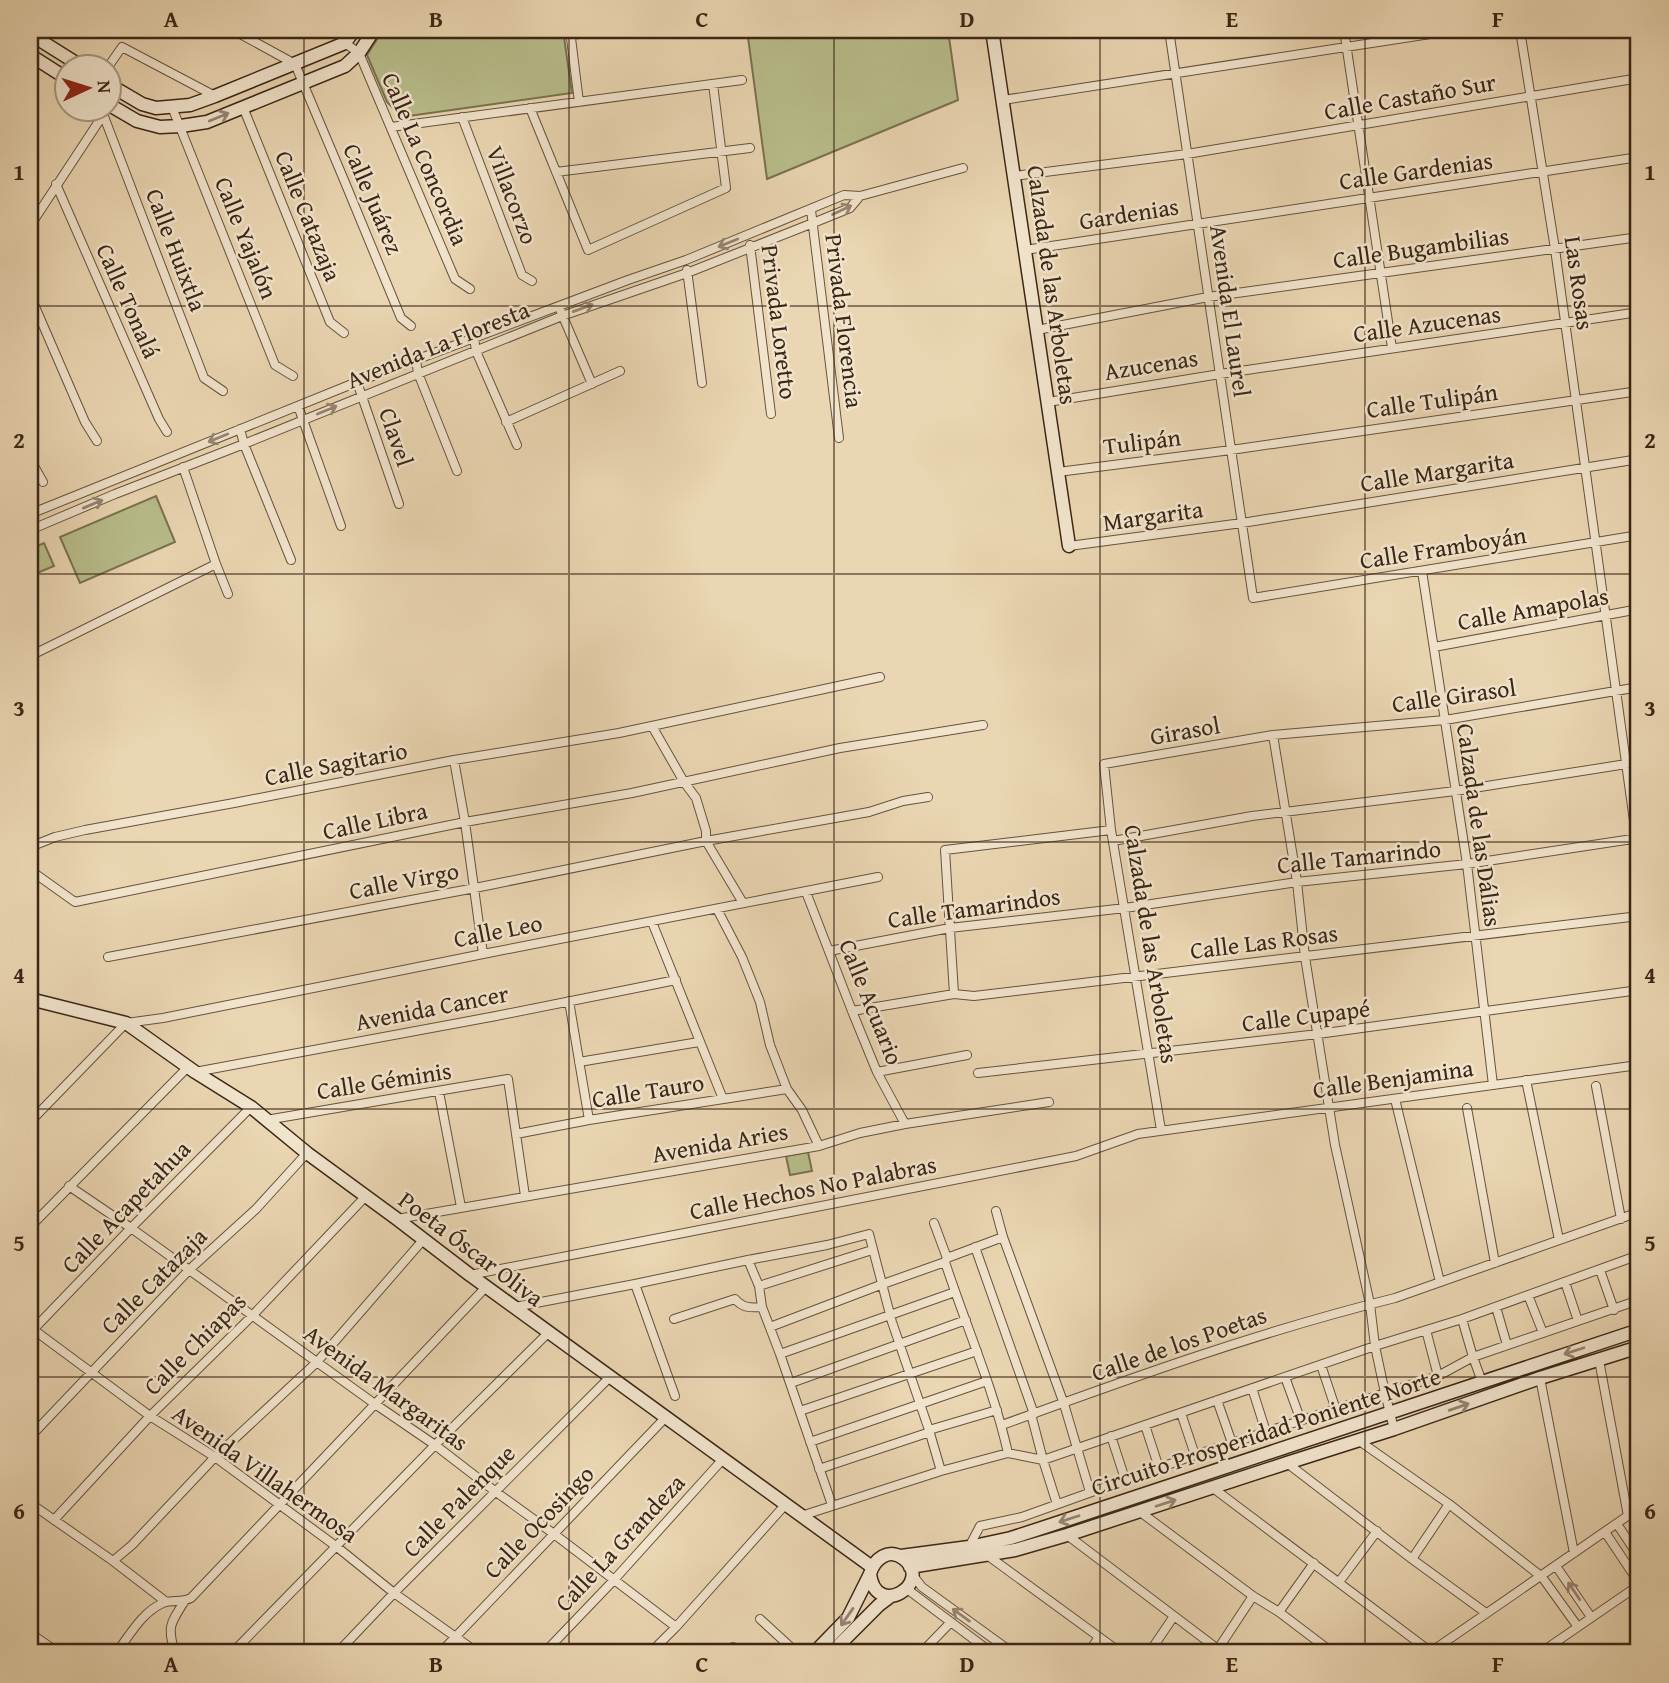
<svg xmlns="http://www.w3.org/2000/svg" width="1669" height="1683" font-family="'Gentium Book Plus',serif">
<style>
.green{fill:#b8bd8b;stroke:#7a7250;stroke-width:2}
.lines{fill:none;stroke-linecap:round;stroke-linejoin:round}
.street-casing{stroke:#67523c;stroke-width:10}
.secondary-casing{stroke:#3b2615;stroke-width:15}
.street{stroke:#f1e4cd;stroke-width:8}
.secondary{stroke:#f1e4cd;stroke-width:12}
.oneway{stroke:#968571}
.grid{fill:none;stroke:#3b2615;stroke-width:2;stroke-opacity:0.55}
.labels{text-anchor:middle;stroke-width:5;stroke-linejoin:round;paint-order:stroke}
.street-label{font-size:24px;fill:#3b2615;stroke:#f1e4cd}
.neatline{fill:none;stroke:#3b2615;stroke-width:2.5}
.grid-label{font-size:23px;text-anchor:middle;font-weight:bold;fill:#3b2615}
</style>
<rect width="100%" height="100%" fill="#ead6b2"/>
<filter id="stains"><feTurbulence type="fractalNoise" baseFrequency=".00286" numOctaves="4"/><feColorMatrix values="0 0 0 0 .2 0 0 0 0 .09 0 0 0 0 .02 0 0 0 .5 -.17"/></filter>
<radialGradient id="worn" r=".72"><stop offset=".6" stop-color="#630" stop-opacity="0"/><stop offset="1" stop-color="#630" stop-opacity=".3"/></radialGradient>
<path class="green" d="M383 30H563L572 93 402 117 387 102 367 55Z
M747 30H948L958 100 767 179Z
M156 496 175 542 80 583 60 537Z
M44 543 54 566 30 576V549Z
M808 1152 812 1171 790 1175 786 1156Z"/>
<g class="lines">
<defs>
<path id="street" d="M233 30 295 64 344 180 401 318 411 326
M570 30 579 102
M1169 30 1253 598 1639 535
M1344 30 1392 348
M1520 30 1555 249 1639 857
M571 35 609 30
M345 43 359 53 455 279 470 289
M108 67 122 47 215 96
M1003 100 1456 30
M172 107 275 365 293 376
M243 107 330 322 344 333
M530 108 588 250 726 188 713 84
M103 114 204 378 223 391
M462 117 522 275 532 281
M391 127 742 80
M556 172 750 148
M1014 176 1187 154 1639 78
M56 184 159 419 167 432
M811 210 839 438
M30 226 105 112
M750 245 771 414
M1025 250 1639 157
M687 270 702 383
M30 295 85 422 97 441
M561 312 592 384
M1037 330 1208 297 1639 237
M474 338 476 351 517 445
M416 360 418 373 457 471
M357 382 399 504
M1048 402 1220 374 1639 312
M298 406 341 526
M506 422 620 371
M240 429 244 444 291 560
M30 459 43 482
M183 467 216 564 228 594
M1058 472 1231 450 1639 391
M30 514 357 382 628 280 686 260 844 195 860 196 963 168
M30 530 115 494 244 444 562 316 687 273 813 223 850 208 860 196
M1069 546 1242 523 1639 459
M1422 571 1467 864 1493 1085
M1434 647 1639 609
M30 656 216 564
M652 726 684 782 696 798 706 831V841L743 903
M1273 735 1297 882 1305 957 1335 1145 1370 1304 1375 1346 1385 1393 1394 1429
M454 760 465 822 483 954
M1113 841 1252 816 1455 791 1639 762
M30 847 55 837 85 830 234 803 454 760 619 733 880 677
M30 870 75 902 465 822 632 793 840 748 983 725
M806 892 852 1011 877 1072 905 1124
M717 909 742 957 760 1002 770 1045 787 1089 802 1110 819 1146
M652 922 723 1099
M829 951 950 928 1125 908 1297 882 1467 864 1639 838
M108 957 475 888 706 841 869 812 903 801 928 797
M954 994 945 850 1111 830
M569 1001 589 1120
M852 1011 954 994 974 996 1639 916
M579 1062 699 1042
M195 1072 496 1016 676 980
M877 1072 967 1055
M978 1073 1318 1034 1639 990
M1526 1080 1559 1240
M1596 1086 1621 1219
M439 1092 461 1207
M1395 1099 1440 1282
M1467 1108 1495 1263
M266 1120 508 1079 525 1196
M30 1122 126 1023 163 1018 483 954 878 877
M1161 1130 1111 830 1104 764 1273 735 1445 720 1639 687
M516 1134 589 1120 787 1089
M69 1186 131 1228 375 1404 435 1445 496 1492 554 1534 676 1627
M996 1211 1003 1237 1064 1404 1090 1492
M397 1219 819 1146 860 1133 905 1124 1049 1102
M934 1223 947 1258 945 1262C966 1326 993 1387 1008 1453
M30 1227 188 1067
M975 1247 1034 1414
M1635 1257 1639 1270
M947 1258 1003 1237
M748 1260 759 1286 762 1307 780 1354 832 1505
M1600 1270 1614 1310
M470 1275 1076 1156 1138 1134 1631 1066
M1565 1282 1578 1321
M635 1284 675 1396
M759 1286 872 1250
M1528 1295 1543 1333
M515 1307 635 1284 748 1260 827 1245 869 1234 892 1322 929 1430 941 1471
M1496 1307 1507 1345
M674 1319 735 1299C743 1308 750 1308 762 1307
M1462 1319 1473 1357 1482 1382
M30 1327 150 1416 215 1457 337 1547 394 1593 478 1653
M770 1327 883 1284 945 1262
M1426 1330 1438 1376
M30 1333 131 1228 251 1107
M780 1354 955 1292
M1599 1360 1628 1516
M1321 1365 1336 1410
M1285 1377 1301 1421
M1540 1378 1574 1553
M791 1383 966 1320
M1252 1388 1266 1432
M1217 1400 1232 1443
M800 1411 977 1351
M1181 1413 1195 1455
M1031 1414 1043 1460 1057 1504
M1002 1425C1131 1378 1261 1331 1395 1298L1639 1212
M1145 1425 1159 1468
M929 1430 997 1410
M1111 1436 1125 1479
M30 1437 189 1270 256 1209 307 1153
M1358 1440 1449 1504 1542 1577 1578 1627
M810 1442 987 1381
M1287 1463 1412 1559 1486 1613
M819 1469 930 1432
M1213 1488 1431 1652
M30 1503 113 1561 165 1601
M1139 1511 1253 1596 1279 1612 1333 1653
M801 1516 941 1471 1008 1453 1043 1460 1375 1346 1462 1319 1639 1255
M54 1520 150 1416 252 1316 365 1197
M1617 1524 1639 1557
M1605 1532 1639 1583
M1067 1535 1223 1653
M969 1547 980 1526 1022 1517 1195 1455 1438 1376 1473 1357 1639 1300
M987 1555 1121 1653
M1412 1559 1449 1504
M113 1561 132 1545 215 1457 317 1362 423 1240
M1556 1566 1591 1617
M912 1574 922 1587 1013 1653
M1339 1582 1377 1531
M907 1589 992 1653
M1279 1612 1314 1563
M760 1619 797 1653
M30 1633 59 1653
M241 1645 251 1653
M733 1647 739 1653
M1218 1649 1253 1596
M116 1653C130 1635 142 1612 163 1603 172 1599 181 1603 191 1598L486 1287
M175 1653C167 1627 170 1624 184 1602
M232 1653 435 1445 549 1332
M337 1653 394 1593 610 1377
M440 1653 665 1418
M544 1653 613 1581 723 1459
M650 1653 676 1627 785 1505
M921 1653 950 1623
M1088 1653 1099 1637
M1149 1653 1174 1616
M1429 1653 1639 1508
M1540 1653 1639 1585"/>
<path id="secondary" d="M992 30 1069 546
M30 34 81 66
M30 55 66 78
M108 84 142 104 156 108 190 105 215 96 345 43 354 30
M108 104 137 121 160 127 181 126 207 122 345 66 359 53 374 30
M30 999 126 1023 195 1072 251 1107 307 1153 397 1219 470 1275 872 1567
M901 1556 969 1547 1011 1538 1054 1524 1639 1330
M910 1567 1015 1550 1067 1535 1287 1463 1394 1429 1540 1378 1639 1347
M814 1653 848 1618 870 1574C874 1559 889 1547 904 1559 934 1583 876 1620 870 1574
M831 1653 879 1605 891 1596"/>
</defs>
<use href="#street" class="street-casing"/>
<use href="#secondary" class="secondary-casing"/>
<use href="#street" class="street"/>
<use href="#secondary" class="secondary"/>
</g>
<defs><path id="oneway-shaft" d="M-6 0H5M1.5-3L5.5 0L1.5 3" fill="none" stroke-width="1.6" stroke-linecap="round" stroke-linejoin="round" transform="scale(1.75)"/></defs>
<g class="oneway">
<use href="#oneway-shaft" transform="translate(219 117) rotate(-22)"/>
<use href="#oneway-shaft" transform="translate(842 210) rotate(-26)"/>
<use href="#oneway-shaft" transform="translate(728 243) rotate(158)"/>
<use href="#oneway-shaft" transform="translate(583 308) rotate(-20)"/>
<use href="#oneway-shaft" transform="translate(327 410) rotate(-22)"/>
<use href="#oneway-shaft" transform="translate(218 438) rotate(158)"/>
<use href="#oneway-shaft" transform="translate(93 504) rotate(-23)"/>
<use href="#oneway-shaft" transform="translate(1574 1351) rotate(162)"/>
<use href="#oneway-shaft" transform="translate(1459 1407) rotate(-19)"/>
<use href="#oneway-shaft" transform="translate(1166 1503) rotate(-18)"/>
<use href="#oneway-shaft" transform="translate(1069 1519) rotate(162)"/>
<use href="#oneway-shaft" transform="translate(1574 1591) rotate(-124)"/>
<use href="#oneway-shaft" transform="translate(961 1615) rotate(-144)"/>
<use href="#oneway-shaft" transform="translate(847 1617) rotate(125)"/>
</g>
<path class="grid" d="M304 30V1653M569 30V1653M834 30V1653M1100 30V1653M1365 30V1653M30 306H1639M30 574H1639M30 842H1639M30 1109H1639M30 1377H1639"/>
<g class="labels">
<g class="street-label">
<text transform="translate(1410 97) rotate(-10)" y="8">Calle Castaño Sur</text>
<text transform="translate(425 159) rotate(67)" y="8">Calle La Concordia</text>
<text transform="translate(1416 171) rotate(-8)" y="8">Calle Gardenias</text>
<text transform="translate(512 195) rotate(69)" y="8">Villacorzo</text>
<text transform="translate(373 199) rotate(67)" y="8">Calle Juárez</text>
<text transform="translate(1129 214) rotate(-9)" y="8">Gardenias</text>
<text transform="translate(308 216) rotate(68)" y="8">Calle Catazaja</text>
<text transform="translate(246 238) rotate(68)" y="8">Calle Yajalón</text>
<text transform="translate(1421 248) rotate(-8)" y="8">Calle Bugambilias</text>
<text transform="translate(176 250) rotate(69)" y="8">Calle Huixtla</text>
<text transform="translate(1579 283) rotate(82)" y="8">Las Rosas</text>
<text transform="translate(1052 285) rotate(82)" y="8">Calzada de las Arboletas</text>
<text transform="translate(128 301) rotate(66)" y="8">Calle Tonalá</text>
<text transform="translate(1230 311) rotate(82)" y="8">Avenida El Laurel</text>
<text transform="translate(844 321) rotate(83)" y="8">Privada Florencia</text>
<text transform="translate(779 322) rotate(83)" y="8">Privada Loretto</text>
<text transform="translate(1427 324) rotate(-8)" y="8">Calle Azucenas</text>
<text transform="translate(438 345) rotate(-22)" y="8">Avenida La Floresta</text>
<text transform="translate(1151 365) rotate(-9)" y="8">Azucenas</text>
<text transform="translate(1432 401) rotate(-8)" y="8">Calle Tulipán</text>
<text transform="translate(396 437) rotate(71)" y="8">Clavel</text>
<text transform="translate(1142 442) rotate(-7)" y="8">Tulipán</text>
<text transform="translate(1437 472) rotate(-9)" y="8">Calle Margarita</text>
<text transform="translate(1153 516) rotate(-8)" y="8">Margarita</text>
<text transform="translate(1443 548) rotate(-9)" y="8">Calle Framboyán</text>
<text transform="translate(1533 609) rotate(-10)" y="8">Calle Amapolas</text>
<text transform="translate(1454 696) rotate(-8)" y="8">Calle Girasol</text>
<text transform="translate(1185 731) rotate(-10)" y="8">Girasol</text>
<text transform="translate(336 764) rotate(-11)" y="8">Calle Sagitario</text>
<text transform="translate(375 821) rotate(-12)" y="8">Calle Libra</text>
<text transform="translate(1479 825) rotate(82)" y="8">Calzada de las Dálias</text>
<text transform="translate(1359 857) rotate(-6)" y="8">Calle Tamarindo</text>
<text transform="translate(404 881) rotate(-11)" y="8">Calle Virgo</text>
<text transform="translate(974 908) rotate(-8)" y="8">Calle Tamarindos</text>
<text transform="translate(498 931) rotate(-11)" y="8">Calle Leo</text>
<text transform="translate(1264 942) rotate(-7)" y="8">Calle Las Rosas</text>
<text transform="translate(1151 944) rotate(81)" y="8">Calzada de las Arboletas</text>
<text transform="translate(871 1002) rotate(68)" y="8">Calle Acuario</text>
<text transform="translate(432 1008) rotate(-11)" y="8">Avenida Cancer</text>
<text transform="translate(1306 1016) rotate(-7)" y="8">Calle Cupapé</text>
<text transform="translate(1393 1079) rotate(-8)" y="8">Calle Benjamina</text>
<text transform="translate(384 1081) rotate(-9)" y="8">Calle Géminis</text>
<text transform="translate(648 1091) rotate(-9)" y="8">Calle Tauro</text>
<text transform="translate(720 1143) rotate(-10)" y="8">Avenida Aries</text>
<text transform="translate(813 1188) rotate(-11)" y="8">Calle Hechos No Palabras</text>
<text transform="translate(126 1207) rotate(-46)" y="8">Calle Acapetahua</text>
<text transform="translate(471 1249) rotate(37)" y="8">Poeta Óscar Oliva</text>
<text transform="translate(154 1281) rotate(-45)" y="8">Calle Catazaja</text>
<text transform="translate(195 1344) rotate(-45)" y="8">Calle Chiapas</text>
<text transform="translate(1179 1344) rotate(-19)" y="8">Calle de los Poetas</text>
<text transform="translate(386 1388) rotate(36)" y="8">Avenida Margaritas</text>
<text transform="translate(1266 1432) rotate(-18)" y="8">Circuito Prosperidad Poniente Norte</text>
<text transform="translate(265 1474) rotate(35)" y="8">Avenida Villahermosa</text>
<text transform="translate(459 1501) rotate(-45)" y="8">Calle Palenque</text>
<text transform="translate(539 1522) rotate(-46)" y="8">Calle Ocosingo</text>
<text transform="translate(620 1543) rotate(-47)" y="8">Calle La Grandeza</text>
</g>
</g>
<rect width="1669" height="1683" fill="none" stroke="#ead6b2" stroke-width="77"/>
<g transform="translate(88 88) rotate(86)"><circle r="33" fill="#f1e4cd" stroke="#a89883" stroke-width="2"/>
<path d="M0-5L12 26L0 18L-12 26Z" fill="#8f2418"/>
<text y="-10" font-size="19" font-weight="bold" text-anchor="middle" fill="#3b2615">N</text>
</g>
<rect x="38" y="38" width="1592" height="1606" class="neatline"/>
<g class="grid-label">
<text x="171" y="27">A</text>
<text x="436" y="27">B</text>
<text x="702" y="27">C</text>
<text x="967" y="27">D</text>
<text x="1232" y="27">E</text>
<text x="1498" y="27">F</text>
<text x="19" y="180">1</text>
<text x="1650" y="180">1</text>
<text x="19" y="448">2</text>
<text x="1650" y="448">2</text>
<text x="19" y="716">3</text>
<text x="1650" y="716">3</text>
<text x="19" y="983">4</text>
<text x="1650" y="983">4</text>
<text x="19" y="1251">5</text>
<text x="1650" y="1251">5</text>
<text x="19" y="1519">6</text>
<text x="1650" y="1519">6</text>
<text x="171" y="1672">A</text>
<text x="436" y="1672">B</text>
<text x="702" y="1672">C</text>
<text x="967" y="1672">D</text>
<text x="1232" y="1672">E</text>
<text x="1498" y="1672">F</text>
</g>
<rect width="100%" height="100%" filter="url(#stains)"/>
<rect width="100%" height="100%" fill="url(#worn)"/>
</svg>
